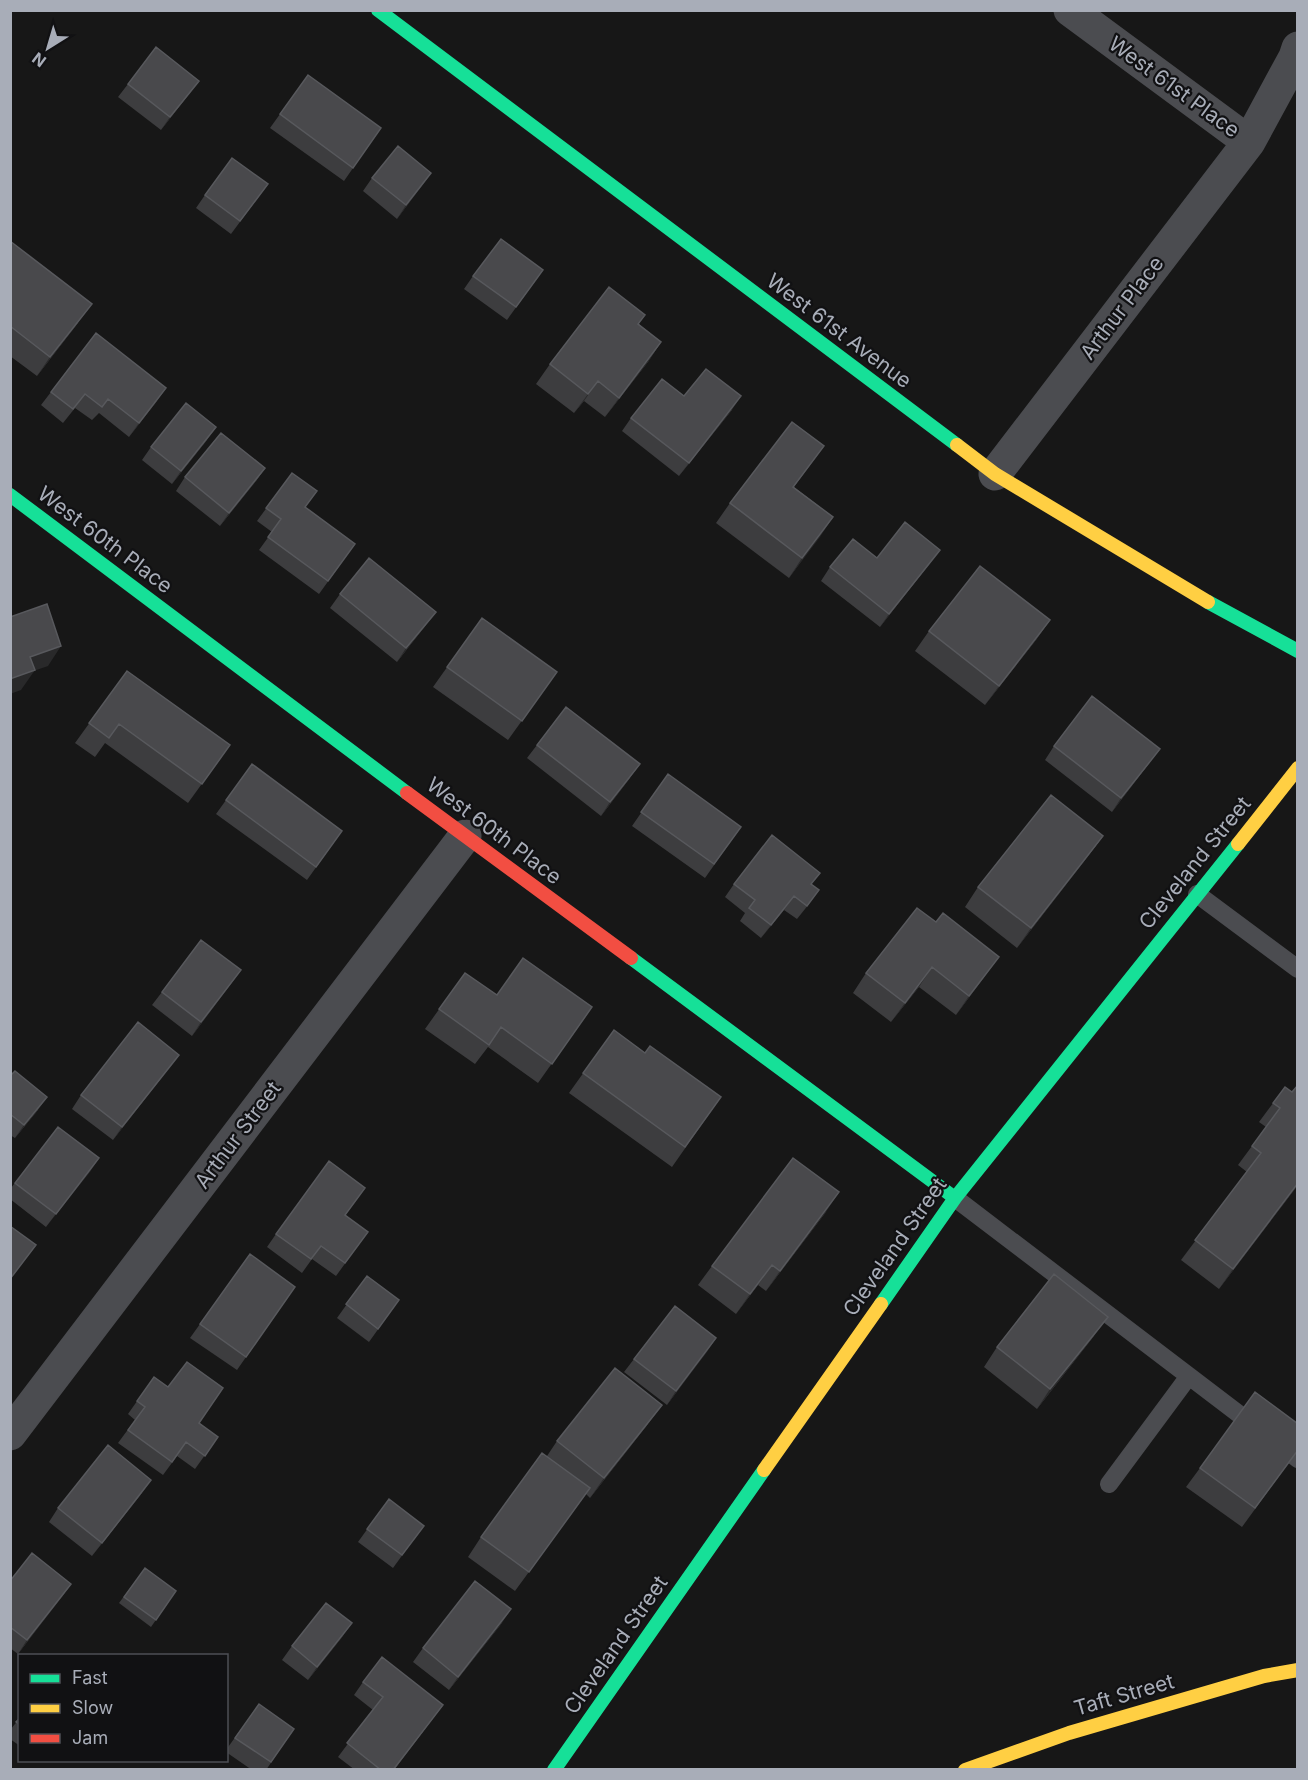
<svg xmlns="http://www.w3.org/2000/svg" width="1308" height="1780" font-family="Inter,sans-serif">
<style>
.lines{fill:none;stroke-linecap:round;stroke-linejoin:round}
.lane{stroke:#4b4c50;stroke-width:18}
.street{stroke:#4b4c50;stroke-width:33}
.fast{stroke:#16e098;stroke-width:14}
.slow{stroke:#ffcf43;stroke-width:14}
.jam{stroke:#f24e42;stroke-width:14}
.wall{fill:#3d3d3f}
.shaded-wall{fill:#29292a}
.building{fill:#49494c;stroke:#58595d;stroke-width:1.5}
.labels{text-anchor:middle;stroke-width:4.5;stroke-linejoin:round;paint-order:stroke}
.street-label{font-size:21px;fill:#a8adb8;stroke:#111113}
</style>
<rect width="100%" height="100%" fill="#171717"/>
<g class="lines">
<path class="lane" d="M1197 894 1298 969
M955 1198 1298 1459
M1109 1484 1189 1376"/>
<path class="street" d="M1070 10 1249 142
M995 474 1249 142 1295 57 1298 48
M10 1434 465 836"/>
<path class="fast" d="M378 10 957 445
M10 495 407 793
M1208 602 1298 651
M631 958 955 1198
M881 1304 955 1198 1238 844
M554 1770 764 1470"/>
<path class="slow" d="M957 445 995 474 1208 602
M1238 844 1298 768
M764 1470 881 1304
M965 1770 1069 1733 1264 1676 1298 1670"/>
<path class="jam" d="M407 793 631 958"/>
</g>
<path class="wall" d="M308 75 381 128 344 181 270 128Z
M128 84 189 94 161 130 118 97Z
M431 173 397 219 363 191 372 178Z
M268 184 231 234 196 208 205 195Z
M10 241 78 323 37 376 10 356Z
M543 270 507 320 464 289 473 276Z
M639 324 661 342 648 362 605 417 584 401 574 413 536 384 550 364Z
M51 392 157 401 129 437 99 413 92 420 75 408 63 423 41 405Z
M684 396 732 410 679 476 622 431 631 418Z
M207 440 172 484 142 460 151 447Z
M824 446 794 487 833 517 789 578 716 523 730 503Z
M265 468 256 481 220 526 176 491 185 477Z
M292 473 305 507 355 544 319 594 259 550 272 532 257 521Z
M940 550 930 563 880 627 821 581 830 567 877 558Z
M340 594 426 625 397 662 330 608Z
M482 618 557 672 508 740 433 687Z
M1050 620 1036 640 985 705 915 651 929 631Z
M127 671 230 745 188 803 105 743 95 757 75 743Z
M537 745 630 778 601 816 527 758Z
M1054 746 1150 762 1112 812 1045 760Z
M252 764 342 831 307 880 216 814Z
M668 774 741 827 705 878 632 826Z
M1103 836 1089 855 1017 948 965 907 978 887Z
M734 884 812 885 809 904 797 919 784 910 761 938 740 921 745 913 725 897Z
M917 908 985 976 956 1015 919 987 891 1022 853 993 866 973Z
M241 970 192 1036 152 1005 162 992Z
M465 973 497 995 592 1007 538 1083 488 1047 475 1064 425 1029Z
M614 1030 645 1053 721 1097 672 1167 569 1093Z
M179 1055 113 1140 72 1109 81 1095Z
M10 1076 38 1110 15 1138 10 1135Z
M1285 1087 1298 1185 1219 1289 1181 1260 1247 1172 1238 1165 1266 1127 1259 1122Z
M99 1158 46 1227 10 1199V1189L15 1183Z
M826 1212 766 1291 758 1285 736 1314 698 1285 712 1266Z
M345 1215 368 1232 336 1276 312 1259 302 1273 267 1247 276 1234Z
M250 1254 295 1287 237 1370 190 1338Z
M367 1276 399 1300 369 1342 337 1318Z
M1094 1336 1037 1409 984 1367 997 1347Z
M716 1338 667 1405 624 1372 634 1359Z
M154 1377 199 1423 218 1437 195 1469 177 1456 163 1475 118 1443 135 1420 128 1414Z
M648 1424 590 1498 586 1494 515 1591 468 1557 481 1537 547 1456 557 1441Z
M1298 1450 1242 1527 1186 1487 1200 1468Z
M142 1493 92 1556 49 1522 58 1508Z
M389 1499 414 1539 393 1568 358 1542Z
M145 1568 176 1591 151 1627 119 1603Z
M10 1581 71 1584 18 1654 10 1648Z
M502 1623 449 1690 413 1662 423 1648Z
M343 1636 308 1680 282 1660 292 1646Z
M363 1682 443 1705 394 1770H355L338 1757 373 1710 354 1695Z
M259 1704 294 1729 266 1770H252L226 1752V1750Z
M20 1718V1746L10 1739V1730Z"/>
<path class="shaded-wall" d="M199 81 189 94 161 130 170 117Z
M431 173 422 186 397 219 406 205Z
M92 304 78 323 37 376 50 357Z
M661 342 648 362 605 417 619 398Z
M598 381 584 401 574 413 588 394Z
M166 388 157 401 129 437 139 423Z
M741 396 732 410 679 476 689 463Z
M216 427 207 440 172 484 181 471Z
M265 468 256 481 220 526 229 513Z
M833 517 820 537 789 578 802 558Z
M940 550 930 563 880 627 889 614Z
M436 612 426 625 397 662 406 648Z
M1050 620 1036 640 985 705 999 686Z
M61 646 48 666 16 677 30 657Z
M35 670 21 690 10 694V679Z
M1160 749 1150 762 1112 812 1121 798Z
M640 764 630 778 601 816 610 802Z
M1103 836 1089 855 1017 948 1031 928Z
M794 896 784 910 761 938 771 925Z
M999 957 985 976 956 1015 969 996Z
M932 967 919 987 891 1022 905 1003Z
M241 970 231 984 192 1036 201 1022Z
M179 1055 169 1068 113 1140 122 1127Z
M47 1097 38 1110 15 1138 24 1125Z
M99 1158 90 1172 46 1227 56 1214Z
M1298 1183V1185L1219 1289 1233 1269Z
M839 1192 826 1212 766 1291 780 1271Z
M772 1265 758 1285 736 1314 750 1294Z
M1108 1317 1094 1336 1037 1409 1050 1389Z
M716 1338 707 1352 667 1405 676 1391Z
M662 1405 648 1424 590 1498 604 1478Z
M151 1480 142 1493 92 1556 102 1543Z
M71 1584 62 1597 18 1654 27 1640Z
M511 1609 502 1623 449 1690 458 1677Z
M352 1623 343 1636 308 1680 317 1667Z
M443 1705 394 1770H393Z"/>
<path class="building" d="M156 47 199 81 170 117 128 84Z
M308 75 381 128 353 168 280 114Z
M398 146 431 173 406 205 372 178Z
M232 158 268 184 240 221 205 195Z
M501 239 543 270 516 307 473 276Z
M10 241 92 304 50 357 10 326Z
M609 287 645 315 638 324 661 342 619 398 598 381 588 394 550 364Z
M96 333 166 388 139 423 108 399 102 407 85 394 73 409 51 392Z
M706 369 741 396 689 463 631 418 662 379 684 396Z
M186 403 216 427 181 471 151 447Z
M792 422 824 446 793 487 833 517 802 558 730 503Z
M221 433 265 468 229 513 185 477Z
M292 473 317 491 305 507 355 544 328 581 268 537 281 519 266 508Z
M905 522 940 550 889 614 830 567 853 539 877 558Z
M369 558 436 612 406 648 340 594Z
M980 566 1050 620 999 686 929 631Z
M47 604 61 646 30 657 35 670 10 679V617Z
M482 618 557 672 522 721 447 667Z
M127 671 230 745 202 784 119 724 109 738 89 723Z
M1092 696 1160 749 1121 798 1054 746Z
M566 707 640 764 610 802 537 745Z
M252 764 342 831 316 867 226 800Z
M668 774 741 827 714 864 641 812Z
M1051 795 1103 836 1031 928 978 887Z
M772 835 820 873 811 884 819 890 807 906 794 896 771 925 749 908 755 900 734 884Z
M917 908 936 922 943 913 999 957 969 996 932 967 905 1003 866 973Z
M201 940 241 970 201 1022 162 992Z
M523 958 592 1007 552 1064 501 1027 489 1045 439 1009 465 973 497 995Z
M138 1022 179 1055 122 1127 81 1095Z
M614 1030 645 1053 650 1046 721 1097 685 1147 583 1073Z
M15 1071 47 1097 24 1125 10 1114V1076Z
M1298 1085V1183L1233 1269 1195 1240 1261 1153 1252 1146 1280 1108 1273 1103 1285 1087 1292 1092Z
M58 1127 99 1158 56 1214 15 1183Z
M793 1158 839 1192 780 1271 772 1265 750 1294 712 1266Z
M329 1161 365 1188 345 1215 368 1232 345 1263 321 1246 311 1259 276 1234Z
M10 1226 36 1245 10 1279Z
M250 1254 295 1287 246 1357 200 1324Z
M1054 1274 1108 1317 1050 1389 997 1347Z
M367 1276 399 1300 378 1329 346 1304Z
M675 1306 716 1338 676 1391 634 1359Z
M187 1362 223 1388 199 1423 218 1437 205 1456 186 1442 172 1462 128 1430 145 1407 137 1401 154 1377 168 1387Z
M615 1368 662 1405 604 1478 557 1441Z
M1255 1392 1298 1424V1450L1255 1508 1200 1468Z
M108 1445 151 1480 102 1543 58 1508Z
M542 1453 590 1488 529 1572 481 1537Z
M389 1499 424 1526 402 1555 367 1529Z
M32 1553 71 1584 27 1640 10 1627V1581Z
M145 1568 176 1591 156 1620 124 1597Z
M475 1581 511 1609 458 1677 423 1648Z
M326 1603 352 1623 317 1667 292 1646Z
M382 1657 443 1705 393 1770H381L347 1743 383 1697 363 1682Z
M259 1704 294 1729 271 1762 235 1738Z
M20 1718V1725L16 1722Z"/>
<g class="labels">
<g class="street-label">
<text transform="translate(1174 87) rotate(36)" y="7">West 61st Place</text>
<text transform="translate(1122 308) rotate(-53)" y="7">Arthur Place</text>
<text transform="translate(839 331) rotate(37)" y="7">West 61st Avenue</text>
<text transform="translate(105 540) rotate(37)" y="7">West 60th Place</text>
<text transform="translate(494 831) rotate(37)" y="7">West 60th Place</text>
<text transform="translate(1195 863) rotate(-51)" y="7">Cleveland Street</text>
<text transform="translate(238 1135) rotate(-53)" y="7">Arthur Street</text>
<text transform="translate(895 1247) rotate(-55)" y="7">Cleveland Street</text>
<text transform="translate(616 1645) rotate(-55)" y="7">Cleveland Street</text>
<text transform="translate(1124 1695) rotate(-16)" y="7">Taft Street</text>
</g>
</g>
<rect width="1308" height="1780" fill="none" stroke="#a8adb8" stroke-width="24"/>
<rect x="18" y="1654" width="210" height="108" fill="#111113" stroke="#4d4f55" stroke-width="1.5"/>
<rect x="30" y="1674" width="30" height="9" fill="#16e098" stroke="#4d4f55" stroke-width="1.5"/>
<text x="72" y="1684" font-size="18" fill="#a8adb8">Fast</text>
<rect x="30" y="1704" width="30" height="9" fill="#ffcf43" stroke="#4d4f55" stroke-width="1.5"/>
<text x="72" y="1714" font-size="18" fill="#a8adb8">Slow</text>
<rect x="30" y="1734" width="30" height="9" fill="#f24e42" stroke="#4d4f55" stroke-width="1.5"/>
<text x="72" y="1744" font-size="18" fill="#a8adb8">Jam</text>
<g transform="translate(48 48) rotate(217)" stroke="#111113" stroke-width="4.5" paint-order="stroke">
<path d="M0-4.5L10 22L0 15L-10 22Z" fill="#a8adb8"/>
<text y="-9" font-size="16" font-weight="bold" text-anchor="middle" fill="#a8adb8">N</text>
</g>
</svg>
